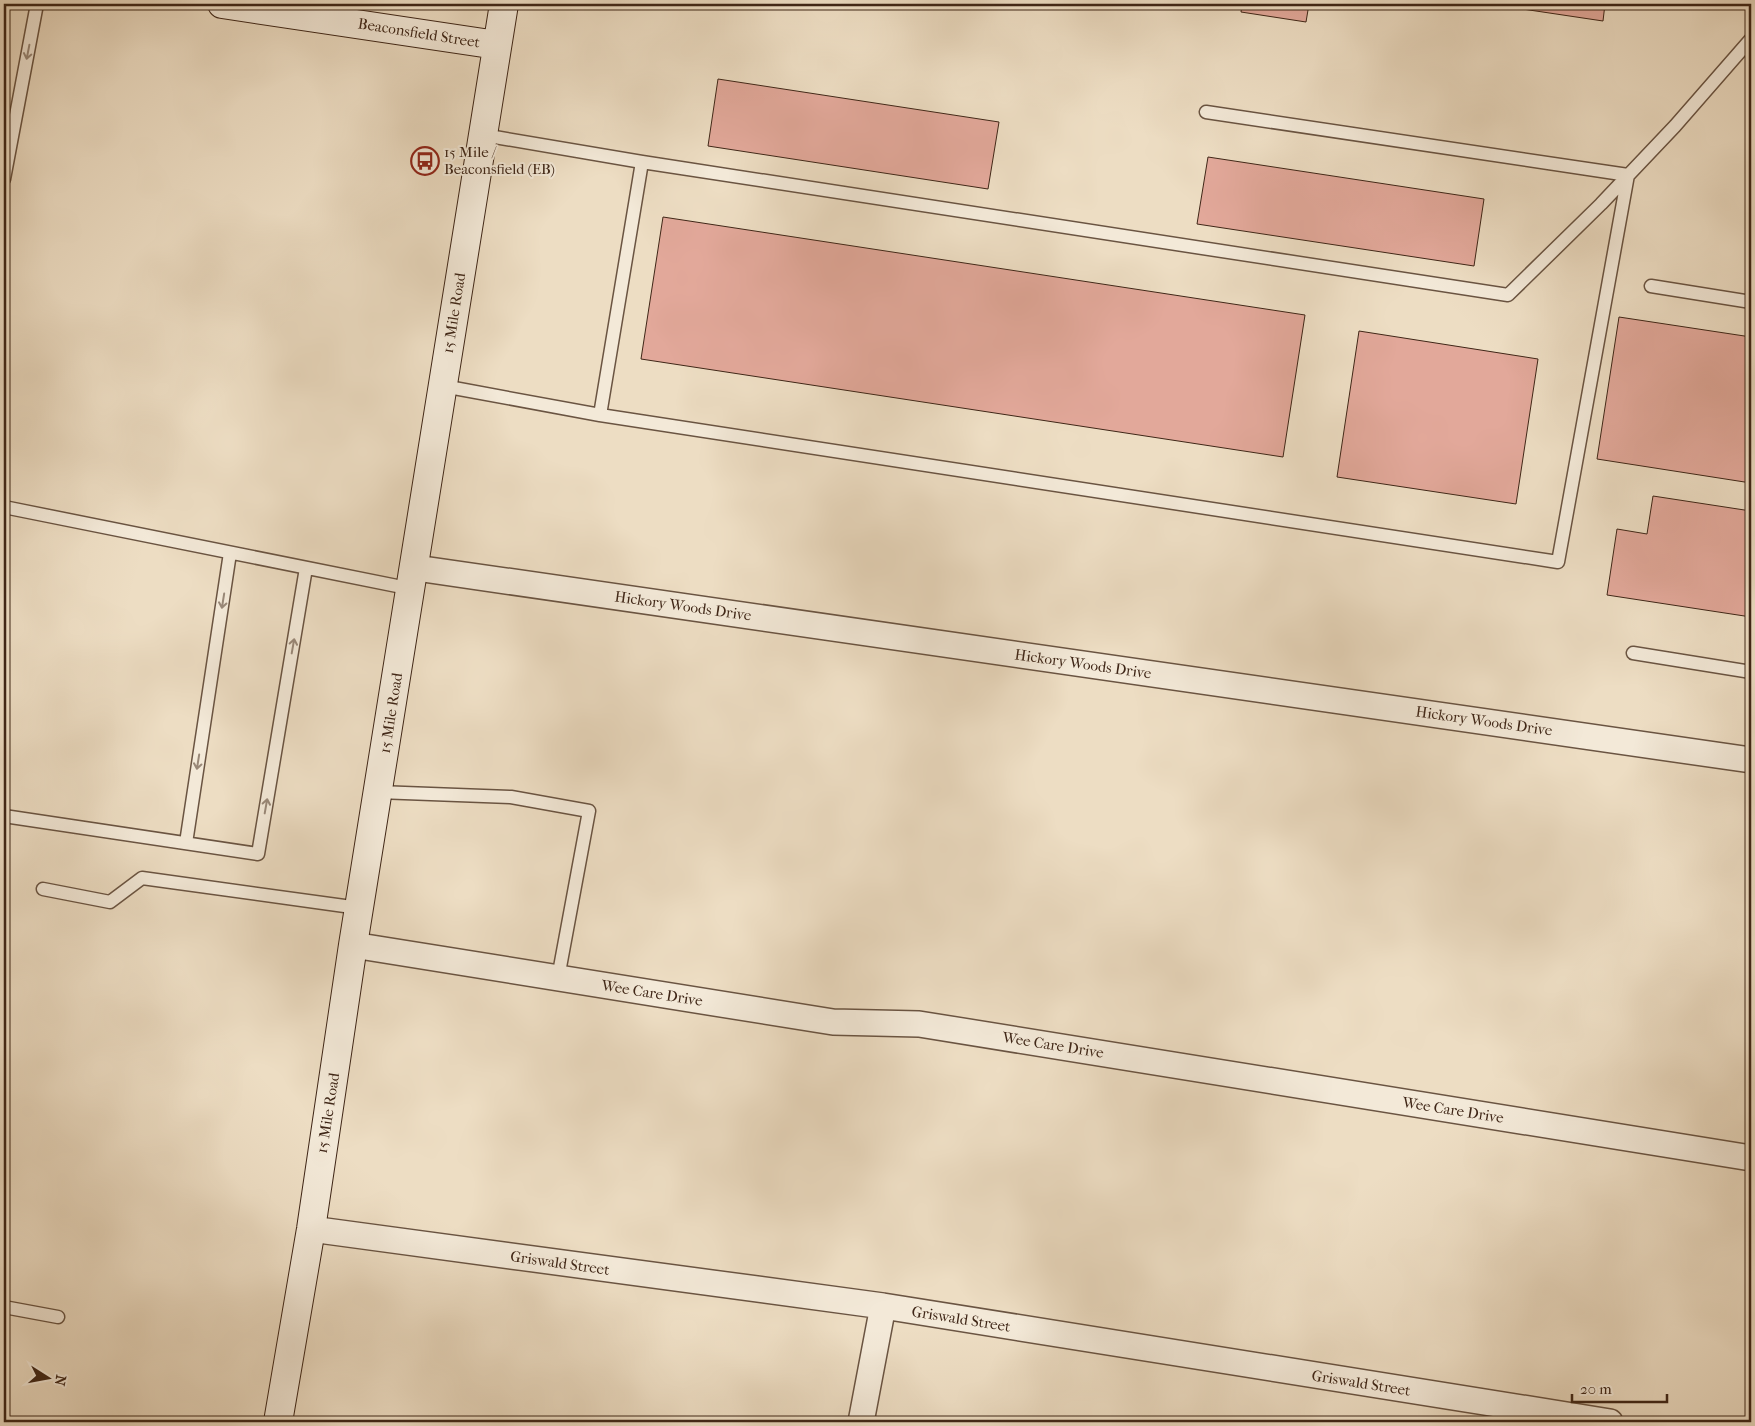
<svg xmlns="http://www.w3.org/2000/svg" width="1755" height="1426" font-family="'IM FELL French Canon',serif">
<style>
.building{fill:#e2a89a;stroke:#3f2617}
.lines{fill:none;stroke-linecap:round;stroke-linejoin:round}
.lane-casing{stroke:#6a5442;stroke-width:15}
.street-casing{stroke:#6a5442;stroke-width:28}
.secondary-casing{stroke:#3f2617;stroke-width:30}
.lane{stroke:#f3e9d8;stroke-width:12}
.street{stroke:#f3e9d8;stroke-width:25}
.secondary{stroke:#f3e9d8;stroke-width:28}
.oneway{stroke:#998878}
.labels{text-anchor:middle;stroke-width:4;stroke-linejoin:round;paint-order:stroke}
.street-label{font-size:15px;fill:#3f2617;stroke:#f3e9d8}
.poi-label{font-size:15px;fill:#3f2617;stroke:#f3e9d8;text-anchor:start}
</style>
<rect width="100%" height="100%" fill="#edddc3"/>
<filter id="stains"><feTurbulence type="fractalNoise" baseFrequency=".004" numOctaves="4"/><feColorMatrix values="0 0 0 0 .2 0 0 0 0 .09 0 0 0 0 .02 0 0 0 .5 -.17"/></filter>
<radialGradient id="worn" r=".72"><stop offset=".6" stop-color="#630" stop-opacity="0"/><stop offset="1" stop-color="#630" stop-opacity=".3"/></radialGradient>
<path class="building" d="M1242 4H1309L1306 22 1241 12Z
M1489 4H1605L1603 21Z
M718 79 999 122 988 189 708 146Z
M1208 157 1484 199 1474 266 1197 224Z
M663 217 1305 315 1283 457 641 359Z
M1619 317 1751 337V483L1597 459Z
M1359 331 1538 359 1516 504 1337 477Z
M1653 496 1751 511V617L1607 595 1617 529 1647 534Z"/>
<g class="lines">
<defs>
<path id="lane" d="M483 135 642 162 1508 295 1601 204 1675 126 1751 39
M4 179 37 4
M1651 286 1751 302
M443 386 600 415 642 162
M600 415 1558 562 1628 175 1206 112
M4 507 412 589
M1633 653 1751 672
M378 792 511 797 589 811 558 978
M4 816 258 854 306 568
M186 843 230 553
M43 889 110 902 142 878 359 908
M4 1307 58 1317"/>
<path id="street" d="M416 568 1751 760
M353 945 833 1022 919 1024 1751 1158
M311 1229 883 1306 1610 1422
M861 1422 883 1306"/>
<path id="secondary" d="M222 4 497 45
M278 1422 311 1229 353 945 504 4"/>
</defs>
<use href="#lane" class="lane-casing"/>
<use href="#street" class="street-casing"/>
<use href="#secondary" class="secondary-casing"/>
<use href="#lane" class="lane"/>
<use href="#street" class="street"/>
<use href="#secondary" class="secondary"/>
</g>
<defs><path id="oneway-shaft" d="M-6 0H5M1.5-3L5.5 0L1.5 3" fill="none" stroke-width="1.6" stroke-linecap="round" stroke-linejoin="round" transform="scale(1.25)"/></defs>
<g class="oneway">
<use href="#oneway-shaft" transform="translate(28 52) rotate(101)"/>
<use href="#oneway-shaft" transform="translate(223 601) rotate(99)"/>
<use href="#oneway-shaft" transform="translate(293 646) rotate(-80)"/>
<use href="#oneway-shaft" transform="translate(198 762) rotate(99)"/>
<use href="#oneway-shaft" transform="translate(266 806) rotate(-80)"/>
</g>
<defs>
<symbol id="bus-ring" viewBox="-11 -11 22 22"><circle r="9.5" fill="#f3e9d8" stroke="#8f2418" stroke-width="1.5"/><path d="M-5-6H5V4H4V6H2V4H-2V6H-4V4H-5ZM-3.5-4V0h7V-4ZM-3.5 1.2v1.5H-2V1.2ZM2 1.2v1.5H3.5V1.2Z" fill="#8f2418"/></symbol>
</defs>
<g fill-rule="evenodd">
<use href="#bus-ring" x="409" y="145" width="32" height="32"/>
</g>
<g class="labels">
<g class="street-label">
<text transform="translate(419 33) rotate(9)" y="5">Beaconsfield Street</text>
<text transform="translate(454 313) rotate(-81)" y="5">15 Mile Road</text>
<text transform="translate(683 606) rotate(8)" y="5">Hickory Woods Drive</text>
<text transform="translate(1083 664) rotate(8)" y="5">Hickory Woods Drive</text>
<text transform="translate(391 713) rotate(-81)" y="5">15 Mile Road</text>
<text transform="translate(1484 721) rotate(8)" y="5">Hickory Woods Drive</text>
<text transform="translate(652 993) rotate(9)" y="5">Wee Care Drive</text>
<text transform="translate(1053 1045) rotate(9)" y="5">Wee Care Drive</text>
<text transform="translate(1453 1110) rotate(9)" y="5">Wee Care Drive</text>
<text transform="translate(328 1113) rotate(-81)" y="5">15 Mile Road</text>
<text transform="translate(560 1263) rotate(8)" y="5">Griswald Street</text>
<text transform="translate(961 1319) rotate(9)" y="5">Griswald Street</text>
<text transform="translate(1361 1383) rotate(9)" y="5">Griswald Street</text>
</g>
<g class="poi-label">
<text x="444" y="157">15 Mile /<tspan x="444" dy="17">Beaconsfield (EB)</tspan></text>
</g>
</g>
<rect width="1755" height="1426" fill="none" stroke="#edddc3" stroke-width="20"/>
<rect x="5" y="5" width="1745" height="1416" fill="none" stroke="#3f2617" stroke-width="2.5"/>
<rect x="10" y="10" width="1735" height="1406" fill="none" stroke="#3f2617"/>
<g transform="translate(48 1378) rotate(101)" stroke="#f3e9d8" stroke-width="4" paint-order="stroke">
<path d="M0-4L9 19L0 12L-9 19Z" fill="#3f2617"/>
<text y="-8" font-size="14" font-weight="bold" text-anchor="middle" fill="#3f2617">N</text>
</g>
<path d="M1572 1394v8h95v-8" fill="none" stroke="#3f2617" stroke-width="2.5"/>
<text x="1580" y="1394" font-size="15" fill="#3f2617" stroke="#f3e9d8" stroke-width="4" paint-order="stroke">20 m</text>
<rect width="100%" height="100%" filter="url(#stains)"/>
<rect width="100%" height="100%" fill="url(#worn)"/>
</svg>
